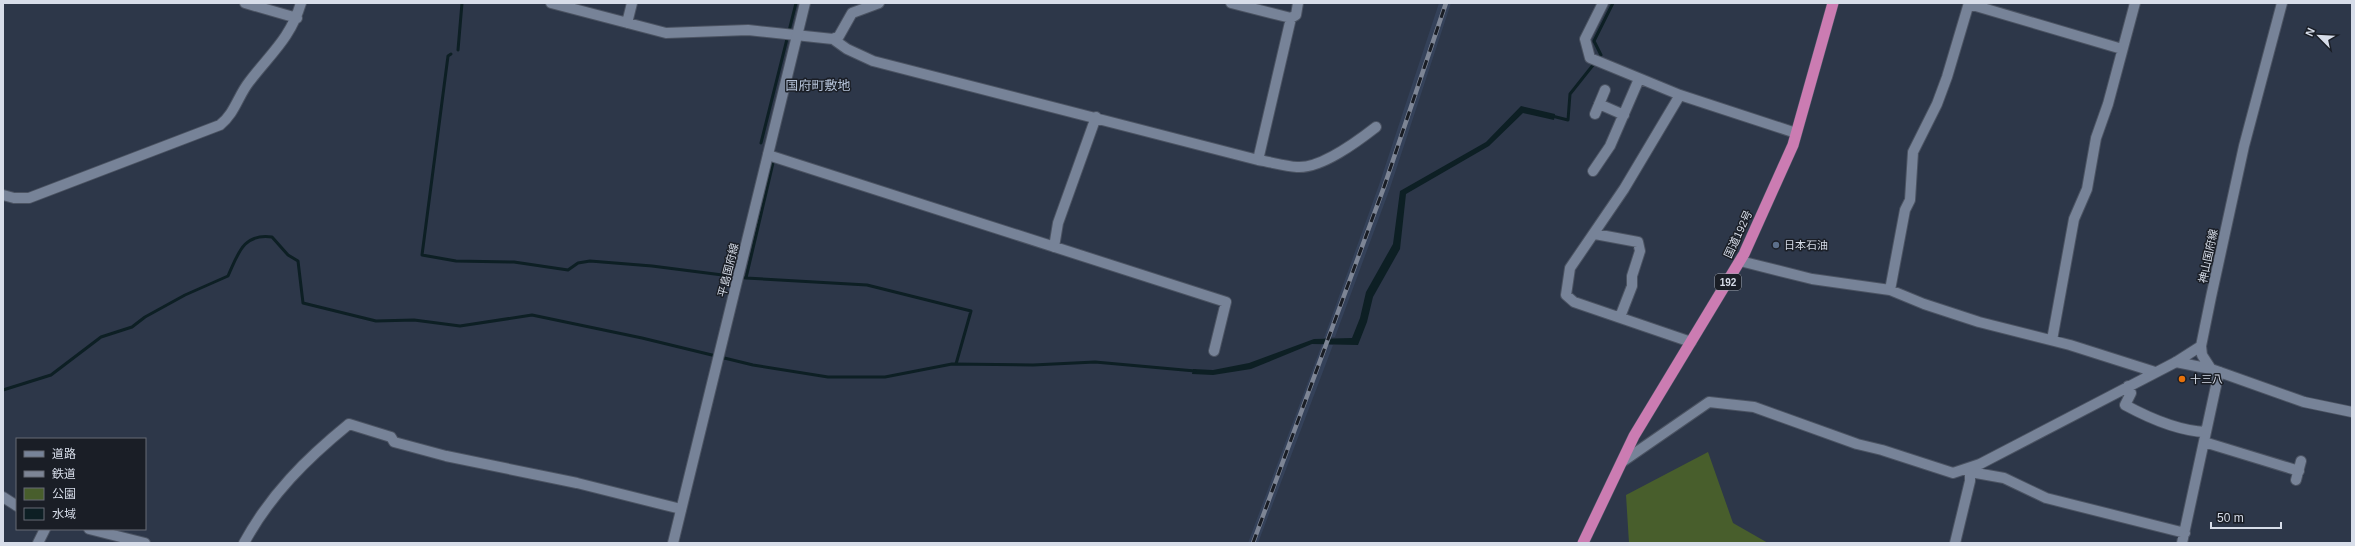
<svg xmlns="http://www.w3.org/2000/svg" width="2355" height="546" font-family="Arial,'Noto Sans JP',sans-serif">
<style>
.built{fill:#344159}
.green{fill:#485e2c}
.water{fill:#0d1f24}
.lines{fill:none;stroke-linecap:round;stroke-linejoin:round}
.stream{stroke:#0d1f24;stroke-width:3}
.minor-casing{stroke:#4b5362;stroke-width:12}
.secondary-casing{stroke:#4b5362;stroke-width:12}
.trunk-casing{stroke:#4b5362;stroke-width:12}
.minor{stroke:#778398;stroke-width:10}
.secondary{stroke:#778398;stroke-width:10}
.trunk{stroke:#cb7cb2;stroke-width:11}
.rail-casing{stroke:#7d8595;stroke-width:4.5}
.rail{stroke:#1a1e26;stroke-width:3;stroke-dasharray:9;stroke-linecap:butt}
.service-dot{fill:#5c6f8a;stroke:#1a1e26;stroke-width:1.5}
.food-dot{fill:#e8710a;stroke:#1a1e26;stroke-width:1.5}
.labels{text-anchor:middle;stroke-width:3;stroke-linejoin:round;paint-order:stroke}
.shield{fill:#1a1e26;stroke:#9ea4ae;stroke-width:1}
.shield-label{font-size:10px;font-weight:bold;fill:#d7dde9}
.street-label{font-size:11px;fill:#d7dde9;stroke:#1a1e26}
.poi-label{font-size:11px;fill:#d7dde9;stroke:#1a1e26;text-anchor:start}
.quarter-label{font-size:13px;fill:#b5c2d8;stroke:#1a1e26}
</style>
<rect width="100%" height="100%" fill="#2d3749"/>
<path class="built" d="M1439 3H1451L1390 188 1335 337 1324 338 1379 185Z
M1322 344 1333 345 1258 543H1248Z"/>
<path class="green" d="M1708 452 1733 523 1768 543H1629L1626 495Z"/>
<path class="water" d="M1521 106 1555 114 1554 120 1523 113 1489 146 1406 194 1400 249 1373 297 1367 322 1358 345 1312 344 1251 369 1213 375 1192 374 1193 369 1213 370 1249 363 1314 339 1352 338 1360 318 1366 292 1393 244 1400 191 1486 142Z"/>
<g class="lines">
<path class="stream" d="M458 50 462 3
M451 54 448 56 422 255 456 261 514 262 568 270 578 263 590 261 652 266 746 278 867 285 971 311 956 364
M1552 116 1568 120 1570 94 1601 55 1594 41 1613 3
M761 143 796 3
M746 278 773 163
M3 390 51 375 101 337 132 327 145 317 185 295 228 276C238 254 243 233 272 237L288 255 298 261 303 303 376 321 414 320 460 326 532 315 642 338 753 365 828 377H885L952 364 1033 365 1095 362 1195 371"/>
<defs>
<path id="minor" d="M245 3 297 18
M551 3 666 33 748 30 833 39 839 36 852 13 879 3
M1231 3 1291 18
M1603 3 1585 39 1590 58 1680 95 1796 133
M1969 4 2122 49
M627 23 632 3
M833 39 847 49 873 61 1258 160 1291 18 1296 15 1298 3
M1680 95 1624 189 1570 268 1566 295 1574 302 1691 342
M1599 104 1624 115
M1595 114 1605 90
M768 155 1226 302 1214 351
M1258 160C1271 162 1284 166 1297 167 1321 169 1358 141 1376 127
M1593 171 1610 146 1639 79
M3 195 14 198H29L220 125C235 113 238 96 249 82 271 53 290 39 301 3
M1595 234 1638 242 1640 251 1632 276V286L1620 317
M1054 247 1058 223 1096 117
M1740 261 1812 279 1890 290 1924 304 1979 322 2070 345 2155 372
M1890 290 1905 210 1910 200 1913 152 1937 104 1947 77 1969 3
M2052 340 2074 219 2087 189 2096 138 2108 104 2135 3
M2128 386 2131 393 2125 405C2149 418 2178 431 2206 432
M2204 442 2299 471
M1622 462 1709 402 1754 407 1857 444 1882 450 1953 473 1980 464 2176 362
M1970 469 1976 473 2004 478 2046 498 2185 533
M2296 480 2301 461
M3 497 17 506
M89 529 145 543
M38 543 45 529
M244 543C270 495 306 459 349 424L391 437 394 442 446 456 577 483 681 509
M1955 543 1970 481V469
M2182 543 2219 372"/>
<path id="secondary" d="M2282 3 2244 146 2211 297 2201 346 2202 355 2211 369 2304 402 2352 412
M2176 362 2211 369
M2176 362 2201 346
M673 543 805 3"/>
<path id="trunk" d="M1583 543 1634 436 1744 254 1793 145 1833 3"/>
</defs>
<use href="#minor" class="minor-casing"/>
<use href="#secondary" class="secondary-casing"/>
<use href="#trunk" class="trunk-casing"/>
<use href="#minor" class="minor"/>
<use href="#secondary" class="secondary"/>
<use href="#trunk" class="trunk"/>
<defs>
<path id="rail" d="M1253 543 1384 187 1446 3"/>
</defs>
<use href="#rail" class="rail-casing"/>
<use href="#rail" class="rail"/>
</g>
<circle class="service-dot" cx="1776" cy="245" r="4"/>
<circle class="food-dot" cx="2182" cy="379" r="4"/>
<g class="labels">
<rect class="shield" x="1715" y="274" width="26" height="16" rx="3"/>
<g class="shield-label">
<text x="1728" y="286">192</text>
</g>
<g class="street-label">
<text transform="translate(1738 234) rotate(-65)" y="4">国道192号</text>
<text transform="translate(2208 256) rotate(-78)" y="4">神山国府線</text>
<text transform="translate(728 270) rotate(-76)" y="4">平島国府線</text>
</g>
<g class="poi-label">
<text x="1784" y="249">日本石油</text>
<text x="2190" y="383">十三八</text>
</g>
<g class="quarter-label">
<text x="818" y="90">国府町敷地</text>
</g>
</g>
<rect width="2355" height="546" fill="none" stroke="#d7dde9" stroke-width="8"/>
<rect x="16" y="438" width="130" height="92" fill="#1a1e26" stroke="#666a74"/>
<rect x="24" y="451" width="20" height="6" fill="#778398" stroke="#666a74"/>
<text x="52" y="458" font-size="12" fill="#d7dde9">道路</text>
<rect x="24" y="471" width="20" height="6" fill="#7d8595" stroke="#666a74"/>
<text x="52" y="478" font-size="12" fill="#d7dde9">鉄道</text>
<rect x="24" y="488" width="20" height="12" fill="#485e2c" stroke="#666a74"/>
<text x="52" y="498" font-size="12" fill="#d7dde9">公園</text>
<rect x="24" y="508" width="20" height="12" fill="#0d1f24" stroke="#666a74"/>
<text x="52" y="518" font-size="12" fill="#d7dde9">水域</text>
<g transform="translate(2319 36) rotate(294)" stroke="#1a1e26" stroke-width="3" paint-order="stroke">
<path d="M0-3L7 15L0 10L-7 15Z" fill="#d7dde9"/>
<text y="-6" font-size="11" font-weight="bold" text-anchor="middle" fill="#d7dde9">N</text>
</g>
<path d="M2211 522v6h70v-6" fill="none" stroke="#d7dde9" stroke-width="2"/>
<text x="2217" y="522" font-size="12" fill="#d7dde9" stroke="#1a1e26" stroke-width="3" paint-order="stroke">50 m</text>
</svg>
